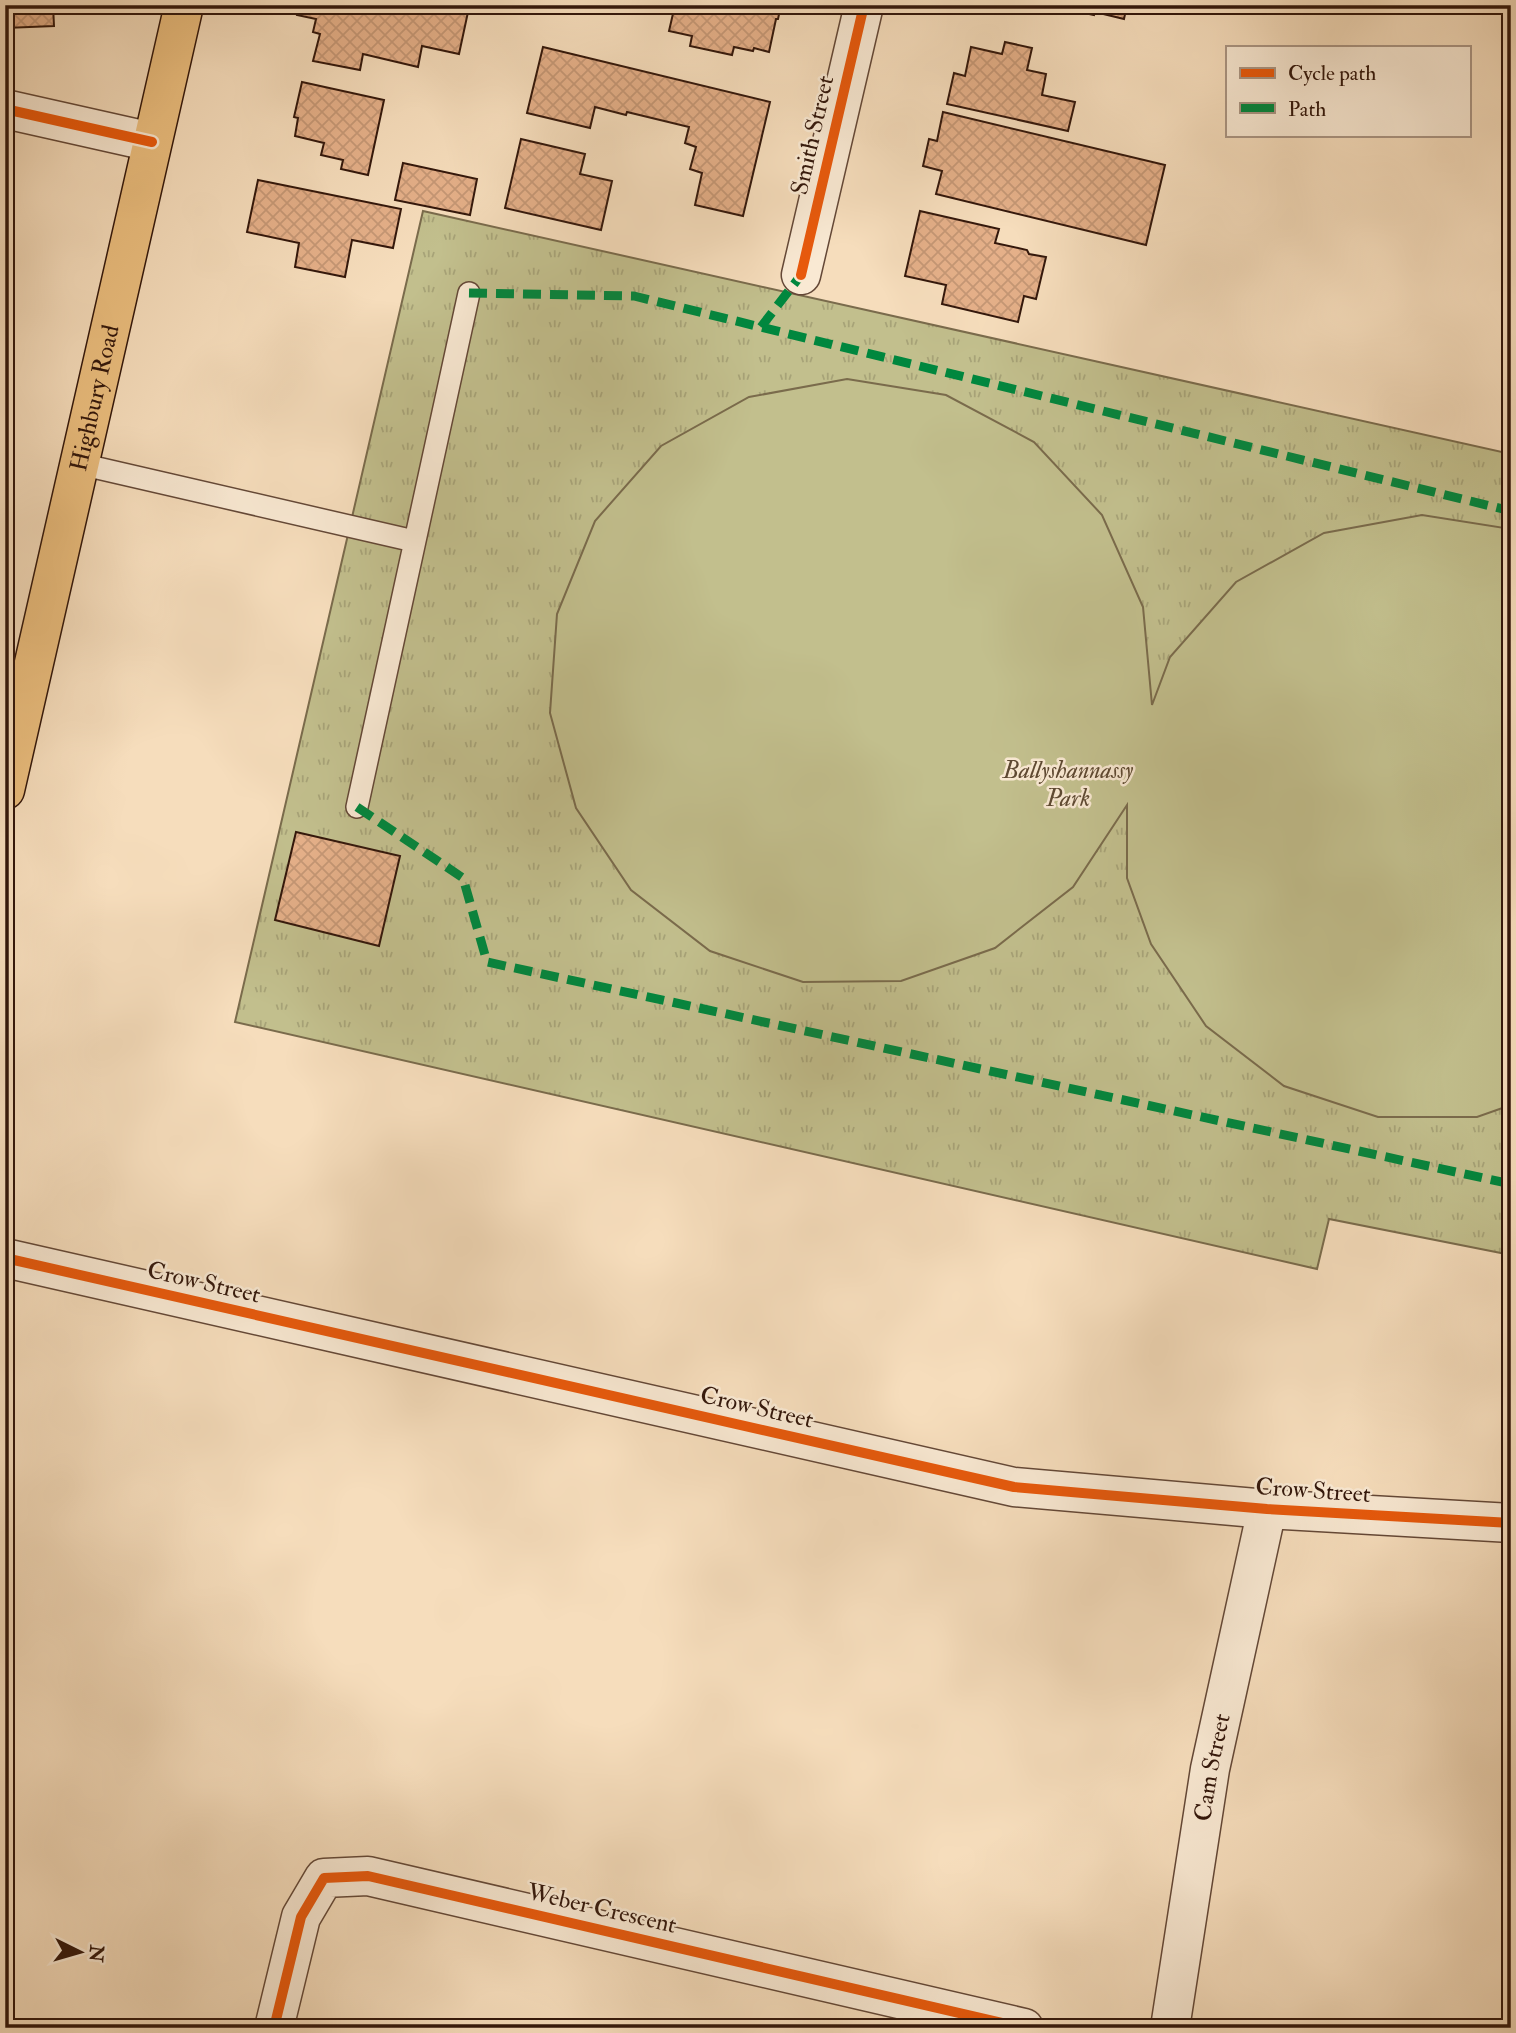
<svg xmlns="http://www.w3.org/2000/svg" width="1516" height="2033" font-family="'IM FELL Double Pica',serif">
<style>
.park{fill:url(#park-tufts);stroke:#7a6b4c;stroke-width:2}
.garden{fill:#c2bf8d;stroke:#7a6b4c;stroke-width:2}
.building{fill:url(#building-cross-hatch);stroke:#33170b;stroke-width:2}
.lines{fill:none;stroke-linecap:round;stroke-linejoin:round}
.service-casing{stroke:#644837;stroke-width:24}
.minor-casing{stroke:#644837;stroke-width:41}
.primary-casing{stroke:#33170b;stroke-width:41}
.service{stroke:#f9e9d3;stroke-width:21}
.minor{stroke:#f9e9d3;stroke-width:38}
.primary{stroke:#ebbe7e;stroke-width:38}
.quiet{stroke:#00873e;stroke-width:9;stroke-dasharray:18 9;stroke-linecap:butt}
.cycleway-casing{stroke:#f9e9d3;stroke-width:15}
.cycleway{stroke:#e8590c;stroke-width:10}
.labels{text-anchor:middle;stroke-width:5;stroke-linejoin:round;paint-order:stroke}
.street-label{font-size:24px;fill:#33170b;stroke:#f9e9d3}
.park-label{font-size:24px;font-style:italic;fill:#5e4932;stroke:#f9e9d3}
</style>
<defs>
<pattern id="park-tufts" width="24" height="20" patternUnits="userSpaceOnUse" patternTransform="scale(1.75)"><rect width="24" height="20" fill="#c2bf8d"/><path d="M3 7l-1-3M5 7V3M7 7l1-3M15 17l-1-3M17 17v-4M19 17l1-3" fill="none" stroke="#a7a378"/></pattern>
<pattern id="building-cross-hatch" width="8" height="8" patternUnits="userSpaceOnUse" patternTransform="scale(1.75)"><rect width="8" height="8" fill="#e5b089"/><path d="M0 0l8 8M0 8l8-8" fill="none" stroke="#c59775"/></pattern>
</defs>
<rect width="100%" height="100%" fill="#f6ddbc"/>
<filter id="stains"><feTurbulence type="fractalNoise" baseFrequency=".00286" numOctaves="4"/><feColorMatrix values="0 0 0 0 .2 0 0 0 0 .09 0 0 0 0 .02 0 0 0 .5 -.17"/></filter>
<radialGradient id="worn" r=".72"><stop offset=".6" stop-color="#630" stop-opacity="0"/><stop offset="1" stop-color="#630" stop-opacity=".3"/></radialGradient>
<path class="park" d="M423 211 1511 454V1255L1329 1219 1317 1269 235 1022Z"/>
<path class="garden" d="M847 379 946 395 1034 442 1102 515 1143 607 1152 705 1170 657 1236 582 1324 533 1422 515 1511 529V1105L1477 1117H1378L1284 1086 1206 1026 1151 944 1127 878V805L1073 887 995 948 901 981 803 982 710 951 631 890 576 808 550 713 557 614 595 521 661 446 749 397Z"/>
<path class="building" d="M5 5H53L54 26 5 28Z
M299 5H416L429 8 430 5H440L468 12 459 54 422 46 418 67 363 54 360 70 313 61 320 34 313 32 316 19 297 15Z
M675 5H781L778 19H776L769 52 754 48 753 51 734 47 732 55 690 46 692 36 669 31Z
M975 5H1013L1011 13Z
M1048 5H1127L1124 19 1095 12 1094 15Z
M1005 42 1032 48 1027 70 1046 74 1042 95 1075 102 1068 131 947 104 954 73 965 76 971 47 1002 54Z
M543 47 770 102 743 216 695 205 702 173 690 169 696 147 685 143 689 127 627 112 626 115 595 107 590 128 527 113Z
M302 82 384 100 368 175 341 169 343 160 321 155 324 143 295 136 298 118 294 117Z
M943 112 1165 165 1146 245 936 194 942 171 923 166 929 139 937 141Z
M521 139 585 154 580 174 612 181 601 230 505 208Z
M403 163 477 179 470 215 395 200Z
M258 180 401 209 393 248 352 240 345 277 295 267 299 243 247 232Z
M920 211 999 229 995 243 1027 250 1029 254 1046 257 1036 299 1024 296 1018 322 942 304 946 285 905 276Z
M296 832 400 856 379 946 275 920Z"/>
<g class="lines">
<defs>
<path id="service" d="M80 464 414 541
M357 807 469 293"/>
<g id="minor">
<path d="M5 109 152 142"/>
<path d="M801 275 864 5"/>
<path d="M5 1258 1014 1487 1267 1509 1511 1523"/>
<path d="M274 2028 301 1917 324 1878 368 1876 1024 2028"/>
<path id="s1" d="M1170 2028 1210 1769 1267 1509"/>
</g>
<g id="primary">
<path id="s2" d="M5 790 184 5"/>
</g>
</defs>
<use href="#service" class="service-casing"/>
<use href="#minor" class="minor-casing"/>
<use href="#primary" class="primary-casing"/>
<use href="#service" class="service"/>
<use href="#minor" class="minor"/>
<use href="#primary" class="primary"/>
<path class="quiet" d="M469 293 634 296 1511 511
M761 327 801 275
M357 807 463 878 487 962 1511 1184"/>
<defs>
<path id="cycleway" d="M5 109 152 142
M801 275 864 5
M5 1258 1014 1487 1267 1509 1511 1523
M274 2028 301 1917 324 1878 368 1876 1024 2028"/>
</defs>
<use href="#cycleway" class="cycleway-casing"/>
<use href="#cycleway" class="cycleway"/>
</g>
<g class="labels">
<g class="street-label">
<text transform="translate(812 135) rotate(-77)" y="8">Smith Street</text>
<text dy="8" stroke="none"><textPath href="#s2" startOffset="402">Highbury Road</textPath></text>
<text transform="translate(204 1282) rotate(13)" y="8">Crow Street</text>
<text transform="translate(757 1407) rotate(13)" y="8">Crow Street</text>
<text transform="translate(1313 1490) rotate(4)" y="8">Crow Street</text>
<text dy="8" stroke="none"><textPath href="#s1" startOffset="264">Cam Street</textPath></text>
<text transform="translate(602 1908) rotate(13)" y="8">Weber Crescent</text>
</g>
<g class="park-label">
<text x="1068" y="778">Ballyshannassy<tspan x="1068" dy="28">Park</tspan></text>
</g>
</g>
<rect width="1516" height="2033" fill="none" stroke="#f6ddbc" stroke-width="28"/>
<rect x="7" y="7" width="1502" height="2019" fill="none" stroke="#33170b" stroke-width="3.5"/>
<rect x="14" y="14" width="1488" height="2005" fill="none" stroke="#33170b" stroke-width="2"/>
<rect x="1226" y="46" width="245" height="91" fill="#f9e9d3" stroke="#aa9583" stroke-width="2"/>
<rect x="1240" y="68" width="35" height="10" fill="#e8590c" stroke="#aa9583" stroke-width="2"/>
<text x="1288" y="80" font-size="21" fill="#33170b">Cycle path</text>
<rect x="1240" y="103" width="35" height="10" fill="#00873e" stroke="#aa9583" stroke-width="2"/>
<text x="1288" y="116" font-size="21" fill="#33170b">Path</text>
<g transform="translate(80 1952) rotate(95)" stroke="#f9e9d3" stroke-width="5" paint-order="stroke">
<path d="M0-5L12 26L0 18L-12 26Z" fill="#33170b"/>
<text y="-10" font-size="19" font-weight="bold" text-anchor="middle" fill="#33170b">N</text>
</g>
<rect width="100%" height="100%" filter="url(#stains)"/>
<rect width="100%" height="100%" fill="url(#worn)"/>
</svg>
